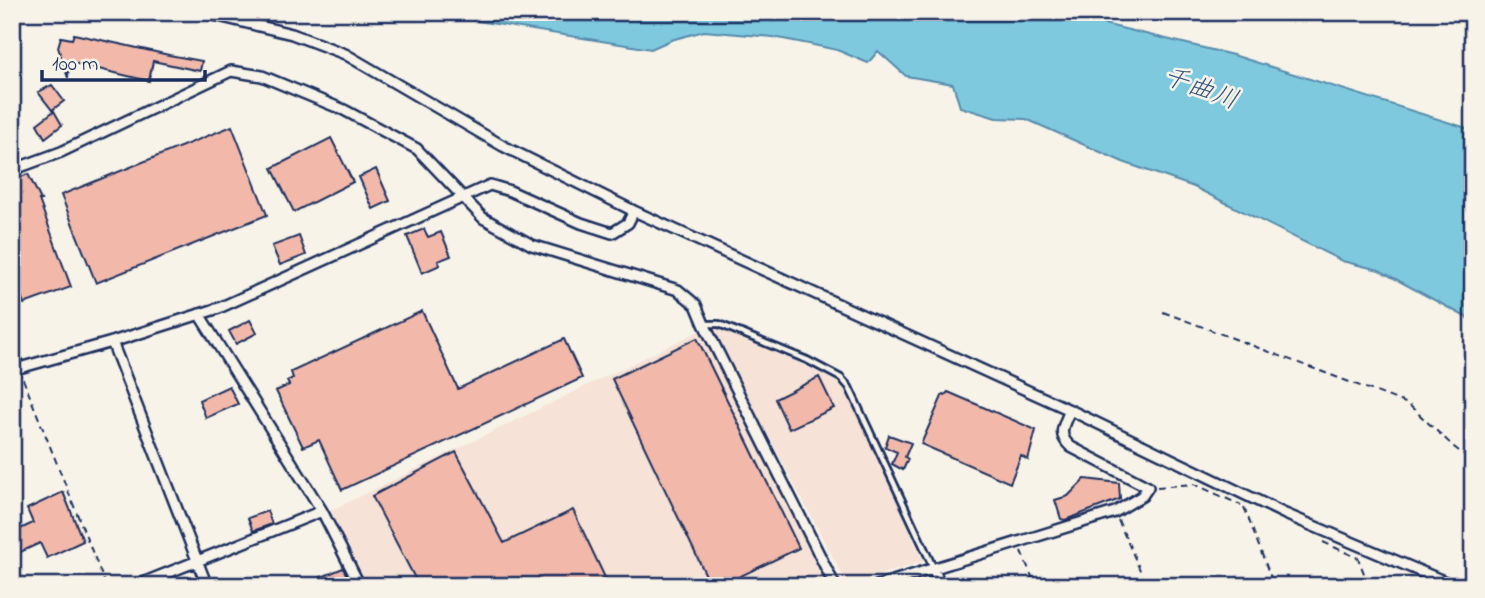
<svg xmlns="http://www.w3.org/2000/svg" width="1485" height="598" font-family="'Indie Flower','Klee One',sans-serif">
<style>
.built{fill:#f6e2d6}
.water{fill:#7fc9df;stroke:#578bab;stroke-width:2}
.building{fill:#f2b9ab;stroke:#1b2f5e;stroke-width:2}
.lines{fill:none;stroke-linecap:round;stroke-linejoin:round}
.service-casing{stroke:#1b2f5e;stroke-width:10}
.minor-casing{stroke:#1b2f5e;stroke-width:14}
.path{stroke:#1b2f5e;stroke-width:2;stroke-dasharray:7 5;stroke-linecap:butt}
.service{stroke:#f7f3e8;stroke-width:4.5}
.minor{stroke:#f7f3e8;stroke-width:9}
.labels{text-anchor:middle;stroke-width:5;stroke-linejoin:round;paint-order:stroke}
.water-label{font-size:26px;font-style:italic;fill:#34567e;stroke:#f7f3e8}
</style>
<rect width="100%" height="100%" fill="#f7f3e8"/>
<filter id="ink" filterUnits="userSpaceOnUse"><feTurbulence type="fractalNoise" baseFrequency=".0143" numOctaves="2"/><feDisplacementMap in="SourceGraphic" scale="14" xChannelSelector="R" yChannelSelector="G"/><feConvolveMatrix kernelMatrix="1 2 1 2 8 2 1 2 1" color-interpolation-filters="sRGB"/></filter>
<g filter="url(#ink)">
<path class="built" d="M719 324 849 387 923 562 847 584 712 329Z
M701 330 833 586H369L330 511Z"/>
<path class="water" d="M439 12H1054L1233 55 1473 130V321L1379 270 1342 261 1194 187 1123 162 1026 119 996 118 960 107 953 84 906 76 878 51 868 63 837 50 809 44 773 37 704 31 671 40 651 49 446 16Z"/>
<path class="building" d="M74 34 169 55 202 61 200 71 153 61 149 81 69 62 68 78 58 47 61 37 72 39Z
M52 85 64 101 52 110 38 92Z
M54 111 62 125 45 138 37 124Z
M232 126 267 215 96 283 61 195Z
M331 138 353 182 294 212 272 168Z
M376 169 390 201 373 209 359 177Z
M28 174 41 200H39L71 287 24 304 12 271V217L16 216 12 209V181Z
M424 229 428 237 441 232 451 256 438 261 440 265 422 273 407 236Z
M299 236 306 255 280 265 272 246Z
M422 311 458 389 564 339 582 378 342 490 319 440 303 447 276 391 289 385 287 381 293 378 291 372Z
M250 320 257 333 236 344 229 331Z
M697 338 799 548 720 586H711L612 379Z
M819 377 834 408 789 429 775 399Z
M229 386 238 404 206 418 199 400Z
M948 392 1036 430 1028 460 1021 456 1010 483 921 444 943 394 945 395Z
M889 435 911 443 905 457 908 459 903 470 892 464 897 452 885 447Z
M456 452 504 543 573 510 609 586H419L372 496Z
M1085 479 1119 483 1120 499 1065 520 1061 519 1055 500 1068 496Z
M63 492 83 541 47 558 40 543 16 554 12 546V533L33 523 27 509Z
M267 511 272 524 253 531 248 518Z
M343 568 349 580 334 586H300Z"/>
<g class="lines">
<defs>
<path id="service" d="M705 324H719L807 360 841 378 849 387 933 567"/>
<path id="minor" d="M202 12 292 34 345 54 503 146 634 211 1070 410 1285 514 1455 586
M12 170 61 152 231 71 262 76 344 110 417 149 483 218 532 245 678 290 696 305 704 324 835 586
M199 314 322 511 360 586
M112 342 207 586
M12 351 19 368
M12 370 112 342 219 308 490 185 510 191 581 223 612 233 628 223 634 211
M933 568 941 586
M135 586 322 511
M877 586 1115 512 1142 496 1148 487 1071 447C1056 434 1064 425 1070 410"/>
</defs>
<use href="#service" class="service-casing"/>
<use href="#minor" class="minor-casing"/>
<path class="path" d="M1223 12 1224 15 1230 12
M1163 312 1408 404 1454 447 1473 462
M23 379 106 586
M1157 487 1194 484 1241 505
M1244 507 1274 586
M1118 520 1147 586
M1323 542 1358 558 1369 586
M1021 551 1036 586"/>
<use href="#service" class="service"/>
<use href="#minor" class="minor"/>
</g>
</g>
<g class="labels">
<g class="water-label">
<text transform="translate(1201 87) rotate(20)" y="9">千曲川</text>
</g>
</g>
<rect width="1485" height="598" fill="none" stroke="#f7f3e8" stroke-width="42"/>
<rect x="21" y="21" width="1443" height="556" fill="none" stroke="#1b2f5e" stroke-width="2.5" filter="url(#ink)"/>
<path d="M42 70v10h163v-10" fill="none" stroke="#1b2f5e" stroke-width="3.5"/>
<text x="52" y="70" font-size="21" fill="#1b2f5e" stroke="#f7f3e8" stroke-width="5" paint-order="stroke">100 m</text>
</svg>
